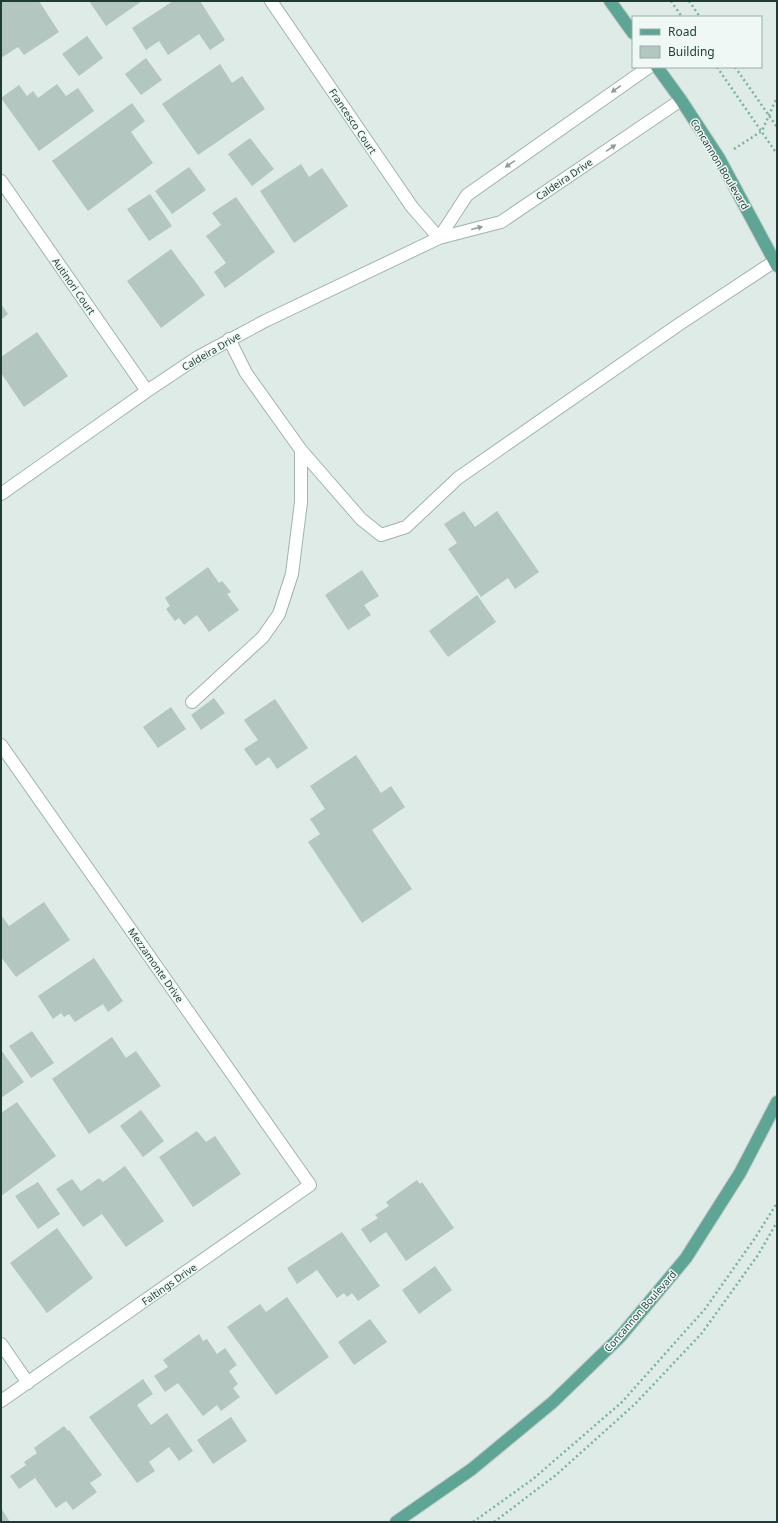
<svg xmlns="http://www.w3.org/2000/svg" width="778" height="1523" font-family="'Noto Sans',sans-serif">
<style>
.building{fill:#b3c6bf}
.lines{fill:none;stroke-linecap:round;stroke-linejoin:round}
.minor-casing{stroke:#a1b3ad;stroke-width:14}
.major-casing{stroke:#c0c8c6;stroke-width:14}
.path{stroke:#7cb2a3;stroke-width:2.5;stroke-dasharray:2 3;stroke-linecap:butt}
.minor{stroke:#fff;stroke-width:12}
.major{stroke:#5fa596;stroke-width:12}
.oneway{fill:#8e9e9a}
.labels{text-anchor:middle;stroke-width:3;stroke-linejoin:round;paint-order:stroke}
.street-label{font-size:10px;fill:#1e3c35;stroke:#eff8f4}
</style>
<rect width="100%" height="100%" fill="#deebe6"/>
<path class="building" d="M1 1H39L59 32 24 55 18 47 1 58Z
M89 1H142L106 26Z
M173 1H200L225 40 210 50 199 34 168 55 159 41 146 50 132 28Z
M87 36 103 58 79 76 62 54Z
M146 58 162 80 141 95 125 74Z
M220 64 232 83 242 76 265 109 198 155 162 104Z
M57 84 66 96 78 88 94 111 39 151 1 98 19 85 27 96 33 91 38 98Z
M132 103 145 121 131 132 153 163 88 211 52 161Z
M250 138 274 169 252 186 228 154Z
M301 164 309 177 322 168 348 206 294 243 260 191Z
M189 167 206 190 172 214 155 191Z
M150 194 172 226 149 241 127 209Z
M236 197 275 252 225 288 214 272 226 263 206 236 221 225 212 213Z
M171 249 205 295 161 328 127 281Z
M1 304 8 314 1 320Z
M37 332 68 376 24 407 1 373V357Z
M464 511 475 527 497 511 539 572 515 589 508 578 481 597 448 549 457 543 444 524Z
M208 567 219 583 222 581 231 592 227 594 239 610 209 632 197 615 184 625 179 618 175 621 166 609 170 606 165 598Z
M362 570 379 596 364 605 371 615 348 630 325 595Z
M477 595 496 622 448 657 429 631Z
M214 698 225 713 201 730 191 715Z
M275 699 308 748 277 769 269 757 256 766 244 749 258 740 244 720Z
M171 707 186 729 158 748 143 727Z
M356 755 381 793 391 786 405 807 372 830 412 889 362 923 308 842 320 834 310 819 325 809 310 786Z
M44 902 70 940 16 977 1 957V915L9 926Z
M94 958 123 1001 108 1012 103 1004 75 1022 69 1014 64 1017 61 1013 53 1019 38 996Z
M32 1031 54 1063 31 1078 9 1046Z
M112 1037 126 1058 136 1051 161 1086 89 1134 52 1079Z
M1 1050 24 1082 1 1098Z
M17 1102 56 1156 1 1196V1113Z
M141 1110 164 1141 143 1157 120 1126Z
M197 1131 206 1142 215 1136 241 1174 193 1207 159 1157Z
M125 1166 164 1221 126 1247 102 1214 83 1227 56 1189 72 1179 81 1191 99 1178 103 1182Z
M417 1180 420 1184 422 1182 454 1228 406 1261 386 1232 370 1243 361 1229 378 1218 375 1215 389 1206 386 1202Z
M38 1182 60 1214 38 1229 15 1196Z
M57 1228 93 1278 47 1313 10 1263Z
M342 1232 380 1286 358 1301 352 1293 347 1297 344 1293 337 1298 317 1270 297 1284 287 1268Z
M435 1266 452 1290 419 1314 402 1290Z
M287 1297 329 1357 276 1395 227 1327 260 1304 266 1312Z
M370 1319 387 1342 354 1365 338 1342Z
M199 1334 203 1341 207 1339 217 1354 225 1348 237 1365 229 1371 238 1384 233 1388 240 1397 221 1411 217 1405 203 1416 178 1383 165 1392 154 1376 168 1367 163 1360Z
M143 1379 153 1394 137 1405 151 1425 167 1413 193 1451 179 1461 169 1447 149 1462 155 1471 137 1483 89 1417Z
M231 1417 247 1441 213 1464 197 1440Z
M64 1426 68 1431 69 1430 102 1475 90 1483 97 1492 73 1510 66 1501 56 1508 35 1478 19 1489 10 1476 26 1465 24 1462 37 1453 34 1448Z
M1 1508 10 1522H1Z"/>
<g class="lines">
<defs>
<path id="minor" d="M271 1 412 207 439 238
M1 181 147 391
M439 238 467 195 649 67
M301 450 361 519 381 535 406 527 458 478 678 325 775 261
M1 494 147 391 198 357 265 321 439 238 501 222 681 100
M192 702 263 637 279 614 292 574 301 502V450L246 373 229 339
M1 745 310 1185 1 1401
M1 1344 28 1383"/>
<path id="major" d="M610 1 633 33
M657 67 681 100 719 158 777 266
M396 1522 472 1469 553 1402 620 1337 686 1258 740 1173 777 1102"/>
</defs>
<use href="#minor" class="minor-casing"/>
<use href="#major" class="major-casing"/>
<path class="path" d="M671 1 682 17
M689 1 700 17
M717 67 777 154
M735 67 777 127
M734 149 762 131 777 97
M473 1522 533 1479 622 1402 705 1309 755 1238 777 1203
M494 1522 556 1475 635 1404 702 1333 758 1255 777 1222"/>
<use href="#minor" class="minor"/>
<use href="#major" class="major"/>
</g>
<defs><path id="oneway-solid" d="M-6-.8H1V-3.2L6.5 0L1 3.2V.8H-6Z"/></defs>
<g class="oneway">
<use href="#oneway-solid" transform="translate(616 89) rotate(145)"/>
<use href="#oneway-solid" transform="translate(611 148) rotate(-34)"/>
<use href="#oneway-solid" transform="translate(510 164) rotate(145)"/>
<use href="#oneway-solid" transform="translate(477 228) rotate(-14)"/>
</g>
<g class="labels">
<g class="street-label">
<text transform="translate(353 121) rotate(56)" y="4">Francesco Court</text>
<text transform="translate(720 164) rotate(59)" y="4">Concannon Boulevard</text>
<text transform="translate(564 179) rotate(-34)" y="4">Caldeira Drive</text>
<text transform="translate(74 286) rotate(55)" y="4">Autinori Court</text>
<text transform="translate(211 351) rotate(-30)" y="4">Caldeira Drive</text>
<text transform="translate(156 965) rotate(55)" y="4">Mezzamonte Drive</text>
<text transform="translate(169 1284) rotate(-35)" y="4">Faltings Drive</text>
<text transform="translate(640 1311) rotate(-49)" y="4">Concannon Boulevard</text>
</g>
</g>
<rect width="778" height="1523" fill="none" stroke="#1e3c35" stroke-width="4"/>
<rect x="632" y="16" width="130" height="52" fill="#eff8f4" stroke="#9bada8"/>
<rect x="640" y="29" width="20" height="6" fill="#5fa596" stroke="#9bada8"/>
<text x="668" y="36" font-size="12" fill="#1e3c35">Road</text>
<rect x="640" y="46" width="20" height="12" fill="#b3c6bf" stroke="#9bada8"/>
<text x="668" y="56" font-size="12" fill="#1e3c35">Building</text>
</svg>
